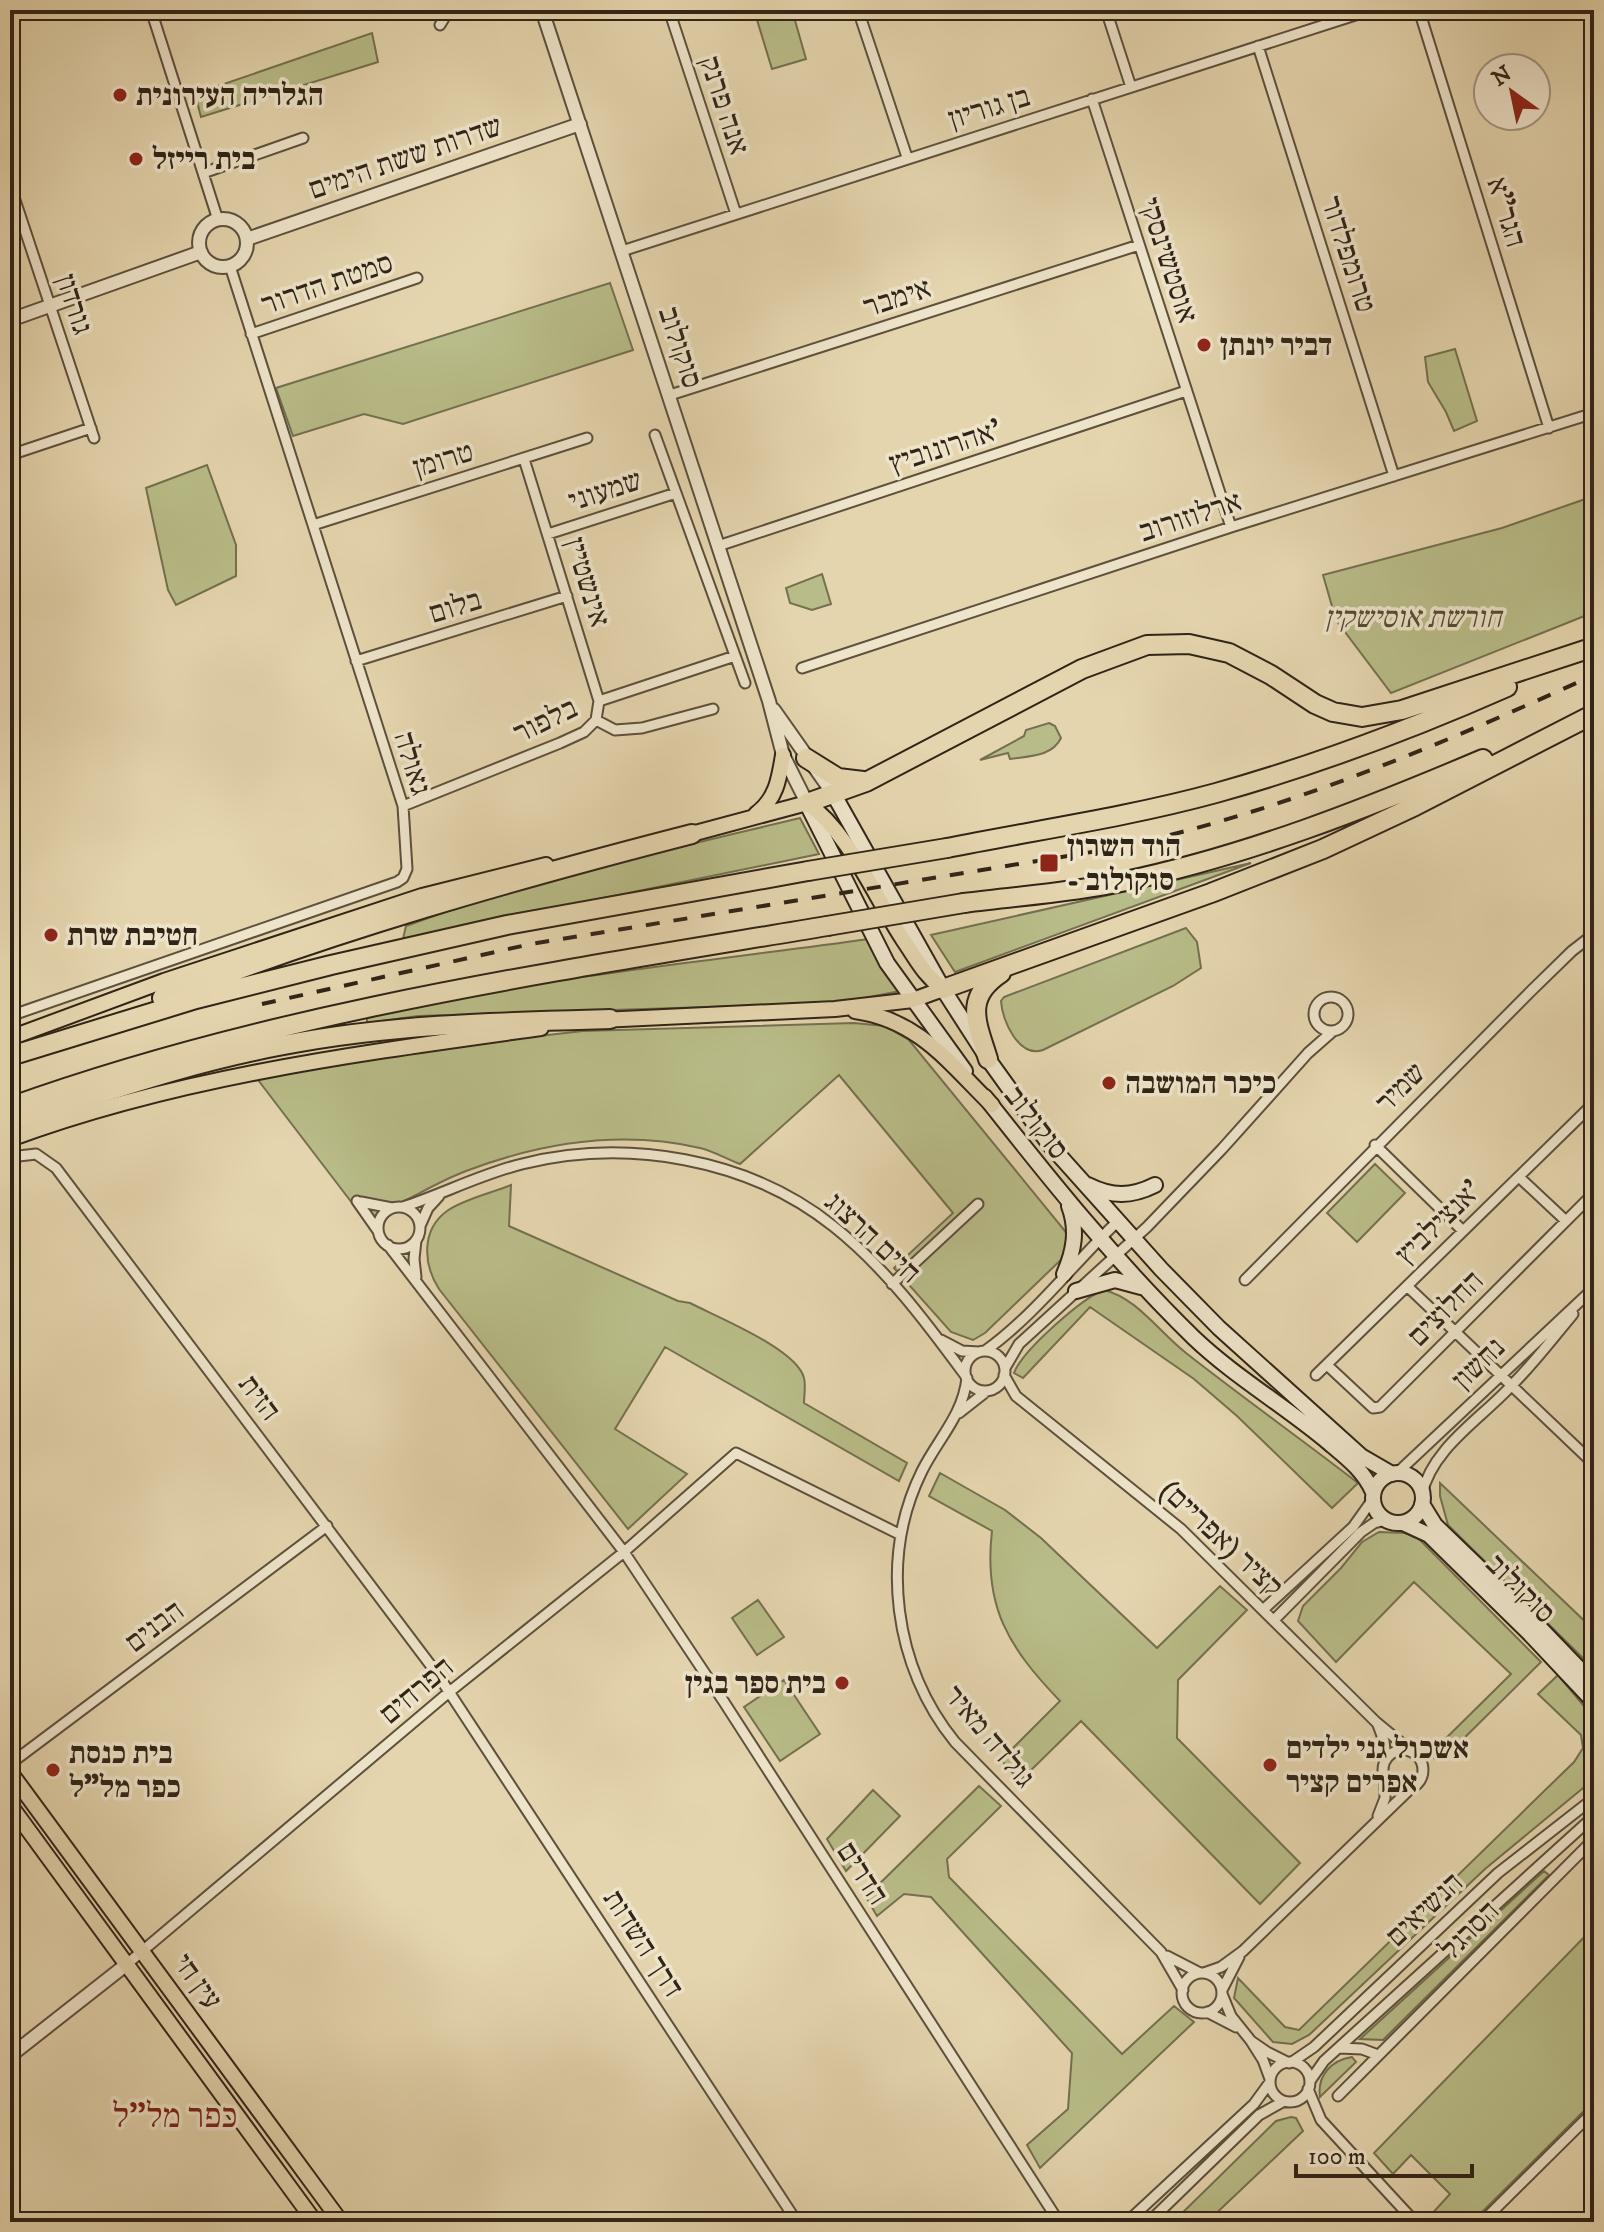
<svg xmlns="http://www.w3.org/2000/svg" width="1604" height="2232" font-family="'IM FELL DW Pica','Frank Ruhl Libre',serif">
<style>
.green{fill:#b8bc88;stroke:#747050;stroke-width:2}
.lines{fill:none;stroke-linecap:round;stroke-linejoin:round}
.minor-casing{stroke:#5d503d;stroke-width:13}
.tertiary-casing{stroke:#5d503d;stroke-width:16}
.secondary-casing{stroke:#302417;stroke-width:18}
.primary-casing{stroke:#302417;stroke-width:18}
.motorway-casing{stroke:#302417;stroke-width:22}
.minor{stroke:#eee4ca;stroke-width:9}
.tertiary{stroke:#eee4ca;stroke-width:12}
.secondary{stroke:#eee4ca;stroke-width:14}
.primary{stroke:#e5d5ae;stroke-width:14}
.motorway{stroke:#e5d5ae;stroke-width:18}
.rail{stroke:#302417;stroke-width:4;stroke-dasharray:14 14;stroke-linecap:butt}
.motorway-bridge-casing{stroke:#302417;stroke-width:22;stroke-linecap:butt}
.motorway-bridge{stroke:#e5d5ae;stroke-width:18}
.poi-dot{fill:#8f2418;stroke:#eee4ca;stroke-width:3}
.labels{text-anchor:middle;stroke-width:7;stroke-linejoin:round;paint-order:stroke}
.poi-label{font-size:30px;font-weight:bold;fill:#302417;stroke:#eee4ca;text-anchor:start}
.street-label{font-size:30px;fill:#302417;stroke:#eee4ca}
.park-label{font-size:30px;font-style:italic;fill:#524a33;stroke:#eee4ca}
.quarter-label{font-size:34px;fill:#7a1f14;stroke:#eee4ca}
</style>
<rect width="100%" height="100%" fill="#e5d5ae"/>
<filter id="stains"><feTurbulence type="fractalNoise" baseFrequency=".0025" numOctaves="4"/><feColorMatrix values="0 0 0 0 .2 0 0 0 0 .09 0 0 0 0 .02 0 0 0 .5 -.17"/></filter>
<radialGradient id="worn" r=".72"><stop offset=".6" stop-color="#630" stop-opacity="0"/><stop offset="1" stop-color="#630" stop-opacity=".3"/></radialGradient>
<path class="green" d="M754 10H792L806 59 772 69Z
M372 33 378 62 201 117 195 94Z
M610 283 633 350 403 424 364 414 293 436 276 388Z
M1455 349 1477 421 1454 431 1446 412 1428 382 1425 357Z
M207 465 236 545V576L176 605 168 590 146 488Z
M1594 496V612L1587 615 1391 693 1336 620 1323 575 1502 528Z
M822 574 831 604 812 610 790 603 786 588Z
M1049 723 1055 726 1061 738C1052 757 1028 756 1010 759L1008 753 980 760 1024 736 1026 730Z
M800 818 819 854 403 939 406 926C535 879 667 850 800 818Z
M1251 863 955 972 931 935Z
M1186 928 1197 942 1201 968 1173 986 1043 1050C1019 1058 1002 1021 1001 1001L1004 997Z
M869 939 900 991 839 1003 418 1016 367 1023V1014C533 979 702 962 869 939Z
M854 1023 885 1026 909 1040 1065 1231 1070 1243 1069 1252 985 1333 973 1340 951 1332 894 1268 953 1213 839 1075 740 1164C727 1159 713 1151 700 1148 621 1130 540 1143 466 1171 437 1182 411 1199 383 1211L375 1233 255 1076 371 1055 583 1031Z
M1375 1164 1405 1193 1357 1242 1327 1213Z
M511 1185 509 1226 678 1301 690 1303C717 1317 797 1349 804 1378 806 1385 804 1396 804 1403L907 1463 899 1481 665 1347 615 1429 687 1474 628 1529 439 1289C423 1264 421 1230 447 1211 464 1199 492 1193 511 1185Z
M1104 1290C1137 1298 1159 1332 1186 1353 1242 1397 1301 1439 1358 1483L1332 1508 1237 1416 1194 1379 1090 1307 1023 1378 1014 1373C1022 1351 1082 1298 1104 1290Z
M940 1473 1005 1510 1041 1538 1157 1648 1220 1586 1247 1610 1178 1680 1177 1738 1300 1863 1260 1904 1081 1721 1020 1781 1001 1760 1060 1701C1009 1648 983 1607 992 1531L929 1496Z
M1440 1483 1594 1630V1669L1448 1525 1440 1496Z
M1379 1532 1405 1533 1419 1539 1541 1662 1442 1760H1436L1430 1754 1511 1674 1414 1582 1336 1662 1298 1621 1303 1606 1341 1568 1362 1542Z
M758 1600 784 1637 757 1655 732 1618Z
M1558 1675 1594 1718V1779L1485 1869 1309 2035 1292 2044 1273 2042 1234 1998 1238 1978 1285 2027 1299 2030 1574 1762 1583 1748 1581 1735 1538 1694Z
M784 1680 820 1734 780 1761 744 1707Z
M979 1786 1001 1806 947 1859 949 1877 1122 2054 1174 2006 1194 2022 1040 2168 1027 2145 1068 2109 1072 2053 931 1897 904 1894 877 1916 866 1897Z
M873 1790 900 1816 846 1871 827 1839Z
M1544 1871 1549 1875 1383 2040 1360 2039Z
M1594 1927V2101L1472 2222H1431L1428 2218 1450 2194 1411 2155 1393 2174 1374 2153Z
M1352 2057 1356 2062 1320 2097C1317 2076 1331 2060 1352 2057Z
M1291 2117 1296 2118 1303 2131 1207 2222H1173L1276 2121Z"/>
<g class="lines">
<defs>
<path id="minor" d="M151 10 218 220
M669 10 736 214
M858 10 907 157
M1106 10 1131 87
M1419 10 1549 428
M440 25 449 10
M1258 46 1394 476
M1092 99 1231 527
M203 173 303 138
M10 185 94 438
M622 251 1371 10
M251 334 417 278
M670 395 1139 245
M655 435 745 683
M10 455 91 428
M524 459 599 701 596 720
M313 525 587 438
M548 534 676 493
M718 546 1186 391
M356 661 567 596
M802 668 1231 527 1594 413
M599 701 735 656
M403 806 560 743 584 732 596 720 615 730 642 728 713 709
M1314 1014a17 17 0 1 1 34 0a17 17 0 1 1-34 0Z
M10 1016 397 882 403 878 407 869 403 806 230 266
M1375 1145 1463 1231
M10 1157 36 1154 56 1168 438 1675 797 2222
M1519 1177 1566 1221
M357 1201 378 1231
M361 1202 392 1208
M403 1207C443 1194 481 1174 522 1164 626 1138 748 1158 833 1226 885 1267 926 1322 965 1375
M378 1228a21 21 0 1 1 42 0a21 21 0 1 1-42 0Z
M420 1226 428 1208 439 1196
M388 1245 624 1552 724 1702 1059 2222
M416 1277 414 1259 416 1240
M1245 1280 1530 992 1572 951 1594 934
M892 1284 978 1204
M1407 1286 1594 1464
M941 1340 962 1351 979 1352
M985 1351C1035 1315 1073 1264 1118 1221
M965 1371a20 20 0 1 1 40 0a20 20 0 1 1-40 0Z
M1327 1365 1373 1408 1380 1407 1594 1193
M1005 1368 1019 1344 1147 1227 1222 1149 1308 1053 1333 1031
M1004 1375 1016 1396 1181 1529 1376 1722 1411 1751
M1316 1375 1594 1103
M967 1378C963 1415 938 1439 922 1471 879 1558 894 1667 955 1742L1161 1952 1183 1990
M959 1413 987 1391
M1396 1474 1594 1288
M1422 1494C1432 1448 1482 1418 1512 1385 1534 1363 1553 1338 1573 1314
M1264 1609 1353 1527 1373 1499
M1274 1620 1361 1532 1374 1523 1386 1520
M1378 1725 1384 1741 1386 1760
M1383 1770a20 20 0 1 1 40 0a20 20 0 1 1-40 0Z
M10 1764 327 1526
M1378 1816 1385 1798V1780
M1167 1956 1200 1973
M127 1964 448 1693 624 1552 736 1453 901 1535
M1204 1973 1221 1967 1243 1951 1409 1790
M1182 1993a20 20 0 1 1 40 0a20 20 0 1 1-40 0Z
M1222 1990 1239 1957
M1222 1994 1231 2016 1251 2041
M1207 2012 1236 2027
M1339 2048 1362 2049 1378 2055
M1292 2062 1314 2047 1498 1873 1594 1798
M1270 2082a20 20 0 1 1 40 0a20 20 0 1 1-40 0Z
M1270 2079 1263 2060 1251 2041 1267 2052 1289 2063
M1310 2081 1324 2061 1594 1816
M1308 2089 1321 2120 1415 2222
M1338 2096 1594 1839
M1127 2222 1254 2104 1270 2082
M1149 2222 1259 2115 1284 2101
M1482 2222 1594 2111"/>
<path id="tertiary" d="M542 10 769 701 783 755 807 803
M1590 10 1594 24
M199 243a24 24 0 1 1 48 0a24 24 0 1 1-48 0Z
M247 239 580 124
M10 320 201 252
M774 710 834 795
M10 2056 127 1964"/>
<path id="secondary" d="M834 795 943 989 988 1059 1049 1144 1161 1269 1219 1328 1361 1456 1392 1474
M807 804 887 963 965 1071
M985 1097C1051 1181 1117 1263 1194 1338 1235 1377 1285 1406 1329 1443 1347 1458 1364 1471 1373 1492
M1088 1185C1112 1197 1131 1197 1155 1185
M1064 1274C1074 1251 1078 1230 1069 1206
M1076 1291 1115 1280 1141 1287
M1373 1498a25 25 0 1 1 50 0a25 25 0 1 1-50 0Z
M1422 1504 1435 1525 1521 1608 1594 1684
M1403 1523 1429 1535 1529 1633 1594 1702"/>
<path id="primary" d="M756 814C776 799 779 780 783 755
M684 836 807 803C849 832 875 898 904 941 917 960 924 975 943 989
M855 1011C919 1020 949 1063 992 1105
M601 1020 835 1009 913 1000 943 989
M10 1038 164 981 422 896 546 865
M10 1139C180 1076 362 1053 541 1028
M10 1772 341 2222
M10 1805 315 2222"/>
<path id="motorway" d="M806 758 838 778 863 781
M807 803 866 782 1082 669 1147 645 1189 644 1229 653 1271 675 1315 704 1333 712 1362 717 1402 710 1594 647
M947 848C1037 830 1128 817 1216 793 1316 765 1412 729 1507 687
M964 903C1016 896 1070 893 1121 882 1246 856 1365 809 1483 759
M943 989 1211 893 1323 849 1415 806 1594 714
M162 998C334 931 513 880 692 834
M17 1054 196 999 331 965 507 925 808 871
M988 1059C977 1023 963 998 1001 973
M10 1107C274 1012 552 972 827 926
M10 1122C100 1094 190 1062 284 1045 392 1024 500 1022 610 1019"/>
</defs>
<use href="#minor" class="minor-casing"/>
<use href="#tertiary" class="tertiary-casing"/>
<use href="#secondary" class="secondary-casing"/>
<use href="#primary" class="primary-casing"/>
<use href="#motorway" class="motorway-casing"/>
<use href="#minor" class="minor"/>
<use href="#tertiary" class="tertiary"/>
<use href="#secondary" class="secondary"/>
<use href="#primary" class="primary"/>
<use href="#motorway" class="motorway"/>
<path class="rail" d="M262 1004 531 944 1110 849C1278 814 1438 746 1594 675"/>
<defs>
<path id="motorway-bridge" d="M808 871 947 848
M827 926 964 903"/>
</defs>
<use href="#motorway-bridge" class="motorway-bridge-casing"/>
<use href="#motorway-bridge" class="motorway-bridge"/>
</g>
<g class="poi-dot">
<circle cx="120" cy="95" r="8"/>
<circle cx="136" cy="159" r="8"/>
<circle cx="1204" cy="345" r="8"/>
<rect x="1039" y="853" width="20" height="20" rx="4"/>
<circle cx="51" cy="935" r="8"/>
<circle cx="1109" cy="1083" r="8"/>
<circle cx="842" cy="1683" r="8"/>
<circle cx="1270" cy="1765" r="8"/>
<circle cx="53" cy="1770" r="8"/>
</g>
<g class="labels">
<g class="poi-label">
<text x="136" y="105">הגלריה העירונית</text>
<text x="152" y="169">בית רייזל</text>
<text x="1220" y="355">דביר יונתן</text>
<text x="1067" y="856">הוד השרון<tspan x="1067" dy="34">- סוקולוב</tspan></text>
<text x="67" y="945">חטיבת שרת</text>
<text x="1125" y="1093">כיכר המושבה</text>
<text x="826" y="1693" text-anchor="end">בית ספר בגין</text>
<text x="1286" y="1758">אשכול גני ילדים<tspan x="1286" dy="34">אפרים קציר</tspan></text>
<text x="69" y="1763">בית כנסת<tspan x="69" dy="34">כפר מל"ל</tspan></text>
</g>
<g class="street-label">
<text transform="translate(725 105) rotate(72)" y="10">אנה פרנק</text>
<text transform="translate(989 107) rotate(-17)" y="10">בן גוריון</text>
<text transform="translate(405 157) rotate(-19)" y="10">שדרות ששת הימים</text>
<text transform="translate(1507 212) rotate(73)" y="10">הגר"א</text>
<text transform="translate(1349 254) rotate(72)" y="10">טרומפלדור</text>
<text transform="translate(1169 260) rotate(72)" y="10">אוסטשינסקי</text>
<text transform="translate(327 283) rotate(-19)" y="10">סמטת הדרור</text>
<text transform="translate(897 297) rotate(-18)" y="10">אימבר</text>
<text transform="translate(75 304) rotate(72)" y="10">גורדון</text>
<text transform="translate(681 347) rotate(72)" y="10">סוקולוב</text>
<text transform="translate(945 446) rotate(-18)" y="10">אהרונוביץ'</text>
<text transform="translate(443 459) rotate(-17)" y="10">טרומן</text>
<text transform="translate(605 490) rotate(-18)" y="10">שמעוני</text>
<text transform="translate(1190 516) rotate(-18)" y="10">ארלוזורוב</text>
<text transform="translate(588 582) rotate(73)" y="10">אינשטיין</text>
<text transform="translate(455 606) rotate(-17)" y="10">בלום</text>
<text transform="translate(545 720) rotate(-26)" y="10">בלפור</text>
<text transform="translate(413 763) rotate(73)" y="10">גאולה</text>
<text transform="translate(1400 1087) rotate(-45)" y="10">שמיר</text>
<text transform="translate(1037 1122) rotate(52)" y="10">סוקולוב</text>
<text transform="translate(1438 1222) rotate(-44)" y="10">אנצילביץ'</text>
<text transform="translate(873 1237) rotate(43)" y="10">חיים הרצוג</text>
<text transform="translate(1445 1308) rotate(-45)" y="10">החלוצים</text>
<text transform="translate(1478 1363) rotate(-44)" y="10">נחשון</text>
<text transform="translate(260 1397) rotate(53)" y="10">הזית</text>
<text transform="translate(1222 1538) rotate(43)" y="10">קציר (אפריים)</text>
<text transform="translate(1521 1588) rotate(45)" y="10">סוקולוב</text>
<text transform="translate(154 1626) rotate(-37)" y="10">הבנים</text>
<text transform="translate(416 1690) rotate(-40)" y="10">הפרחים</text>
<text transform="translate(990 1736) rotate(50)" y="10">גולדה מאיר</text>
<text transform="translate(863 1873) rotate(57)" y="10">הדרים</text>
<text transform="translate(1424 1909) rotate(-43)" y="10">הנשיאים</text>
<text transform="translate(1469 1930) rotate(-45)" y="10">הסרגל</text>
<text transform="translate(644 1943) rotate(57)" y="10">דרך השדות</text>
<text transform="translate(198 1981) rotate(54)" y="10">עין חי</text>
</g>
<g class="park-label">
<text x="1413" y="627">חורשת אוסישקין</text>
</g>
<g class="quarter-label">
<text x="175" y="2127">כפר מל"ל</text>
</g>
</g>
<rect width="1604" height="2232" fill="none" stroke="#e5d5ae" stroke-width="40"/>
<rect x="12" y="12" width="1580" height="2208" fill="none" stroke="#302417" stroke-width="4"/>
<rect x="20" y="20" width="1564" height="2192" fill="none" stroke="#302417" stroke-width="2"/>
<g transform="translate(1512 92) rotate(327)"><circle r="38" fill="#eee4ca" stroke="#a29782" stroke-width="2"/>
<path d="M0-6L14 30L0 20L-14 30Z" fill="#8f2418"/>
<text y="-12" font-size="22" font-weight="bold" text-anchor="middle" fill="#302417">N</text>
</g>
<path d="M1296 2164v12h176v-12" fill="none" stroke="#302417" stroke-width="4"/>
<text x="1308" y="2164" font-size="24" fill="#302417" stroke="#eee4ca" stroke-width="6" paint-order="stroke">100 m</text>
<rect width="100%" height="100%" filter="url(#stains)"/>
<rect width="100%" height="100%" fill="url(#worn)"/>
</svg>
